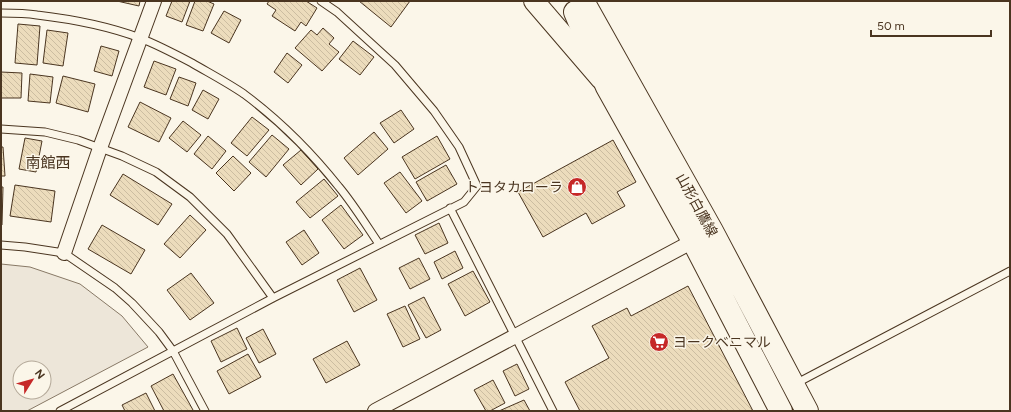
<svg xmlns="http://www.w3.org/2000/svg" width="1011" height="412" font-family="Figtree,'Noto Sans JP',sans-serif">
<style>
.green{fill:#ede6d9;stroke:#887966;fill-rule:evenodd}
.building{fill:url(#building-back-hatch);stroke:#4a3520}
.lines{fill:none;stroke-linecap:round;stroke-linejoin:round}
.lane-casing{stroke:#4a3520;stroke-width:9}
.street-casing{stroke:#4a3520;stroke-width:16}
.secondary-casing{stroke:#4a3520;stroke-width:22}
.primary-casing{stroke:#4a3520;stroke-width:24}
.lane{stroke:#fbf6e9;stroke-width:7}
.street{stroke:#fbf6e9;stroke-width:14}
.secondary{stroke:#fbf6e9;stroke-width:20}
.primary{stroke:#fbf6e9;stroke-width:22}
.labels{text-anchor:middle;stroke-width:3;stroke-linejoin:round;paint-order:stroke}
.poi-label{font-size:14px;fill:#4a3520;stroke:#fbf6e9;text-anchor:end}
.street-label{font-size:14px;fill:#4a3520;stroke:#fbf6e9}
.neighbourhood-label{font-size:15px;fill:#4a3520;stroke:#fbf6e9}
</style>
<defs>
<pattern id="building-back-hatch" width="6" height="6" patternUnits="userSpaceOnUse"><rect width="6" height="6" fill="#ecdcbc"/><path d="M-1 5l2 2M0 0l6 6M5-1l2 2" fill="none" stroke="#ccbda1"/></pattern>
</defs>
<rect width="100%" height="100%" fill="#fbf6e9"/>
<path class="green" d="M1 264 30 267 80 284 122 316 148 347 27 411H1ZM20 368H44V392H20Z"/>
<path class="building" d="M117 1H140L139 6Z
M172 1H190L182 22 166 16Z
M195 1H207L214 4 203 31 186 25Z
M269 1H306L317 8 306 26 301 22 295 31 272 16 276 10 267 4Z
M359 1H410L391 27Z
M224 11 241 20 229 43 211 33Z
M18 24 40 26 37 65 15 63Z
M323 28 334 38 329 44 339 52 322 71 295 48 311 30 317 35Z
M47 30 68 33 63 66 43 63Z
M353 41 374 57 360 75 339 59Z
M101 46 119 51 112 76 94 71Z
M287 53 302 65 288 83 274 72Z
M154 61 176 69 166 95 144 87Z
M1 72 22 73 21 98H1Z
M30 74 53 77 50 103 28 101Z
M63 76 95 84 88 112 56 103Z
M179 77 196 83 188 106 170 99Z
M203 90 219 99 208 119 192 110Z
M140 102 171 118 159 142 128 127Z
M401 110 414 129 394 143 380 123Z
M252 117 269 130 247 156 231 143Z
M183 121 201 135 187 152 169 138Z
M374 132 388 149 358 175 344 158Z
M272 135 289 149 266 177 249 162Z
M208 136 226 151 212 169 194 154Z
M437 136 450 159 415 179 402 157Z
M25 138 42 141 36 172 19 169Z
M613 140 636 182 617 192 625 206 592 224 586 213 543 237 518 192Z
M1 147H3L5 176H1Z
M301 150 318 169 301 185 283 165Z
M233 156 251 173 234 191 216 173Z
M446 165 457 184 427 201 416 182Z
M400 172 422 201 406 213 384 183Z
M123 174 172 204 158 225 110 195Z
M324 179 338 196 310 218 296 202Z
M15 185 55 191 51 222 10 216Z
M1 187H3L2 225H1Z
M341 205 363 235 344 249 322 220Z
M190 215 206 230 180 258 164 244Z
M439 223 448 243 425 254 415 235Z
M102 225 145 250 131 274 88 249Z
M304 230 319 253 302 265 286 242Z
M455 251 463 268 442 279 434 262Z
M419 258 430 279 410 289 399 268Z
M360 268 377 300 354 312 337 280Z
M473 271 490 302 465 316 448 284Z
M191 273 214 303 190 320 167 290Z
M688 286 753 411H580L565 382 609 358 592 326 627 308 631 316Z
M424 297 441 330 426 338 408 305Z
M405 306 420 339 403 347 387 314Z
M237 328 247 349 221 362 211 341Z
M263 329 276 354 259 363 246 338Z
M347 341 360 365 326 383 313 359Z
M248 354 261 377 229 394 217 371Z
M517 364 529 389 515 396 503 371Z
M173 374 193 410 192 411H164L151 386Z
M493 380 505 403 490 411H486L474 390Z
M146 393 155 411H125L122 405Z
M524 400 530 411H499Z"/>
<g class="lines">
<defs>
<path id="lane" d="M1 13C13 13 25 13 37 15 71 19 108 26 140 38 158 45 175 54 192 63 209 73 228 83 244 94 279 120 312 153 339 187 354 205 366 225 379 244
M1 129 45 132 78 140 122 156 156 172 190 197 227 234 273 298
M450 208 553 411
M1 245 25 247 64 253 115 288 132 303 159 332 173 351 205 411
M795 384 1010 271
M60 411 273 298 464 202 477 186 459 147 434 111 395 65 337 12 321 1"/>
<path id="street" d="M64 253 100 148 154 1
M375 411 699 238"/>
<path id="secondary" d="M534 1 601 79"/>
<path id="primary" d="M583 1 712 231 807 411
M575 12 607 87 693 241 781 411"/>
</defs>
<use href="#lane" class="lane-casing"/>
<use href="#street" class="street-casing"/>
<use href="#secondary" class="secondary-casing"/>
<use href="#primary" class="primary-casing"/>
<use href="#lane" class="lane"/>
<use href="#street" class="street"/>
<use href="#secondary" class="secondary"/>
<use href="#primary" class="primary"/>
</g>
<defs>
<symbol id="shop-disc" viewBox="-11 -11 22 22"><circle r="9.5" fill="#c62828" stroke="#fbf6e9"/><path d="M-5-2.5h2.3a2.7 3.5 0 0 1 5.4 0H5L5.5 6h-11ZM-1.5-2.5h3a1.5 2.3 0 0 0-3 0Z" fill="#fff"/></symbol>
<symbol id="supermarket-disc" viewBox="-11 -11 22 22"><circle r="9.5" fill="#c62828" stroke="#fbf6e9"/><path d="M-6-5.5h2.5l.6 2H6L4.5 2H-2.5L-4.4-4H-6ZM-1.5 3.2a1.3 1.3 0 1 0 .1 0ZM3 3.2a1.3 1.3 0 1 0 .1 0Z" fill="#fff"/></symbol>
</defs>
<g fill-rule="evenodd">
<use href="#shop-disc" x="566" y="176" width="22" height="22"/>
<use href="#supermarket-disc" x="648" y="331" width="22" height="22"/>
</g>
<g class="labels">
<g class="poi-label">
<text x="563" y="192">トヨタカローラ</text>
<text x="673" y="347" text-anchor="start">ヨークベニマル</text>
</g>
<g class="street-label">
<text transform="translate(697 205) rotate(61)" y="5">山形白鷹線</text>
</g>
<g class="neighbourhood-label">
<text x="48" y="168">南館西</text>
</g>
</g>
<rect width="1011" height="412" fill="none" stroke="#4a3520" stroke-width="4"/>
<g transform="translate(32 380) rotate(53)"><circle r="19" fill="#fbf6e9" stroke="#b4a999"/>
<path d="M0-3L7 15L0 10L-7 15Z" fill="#c62828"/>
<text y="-6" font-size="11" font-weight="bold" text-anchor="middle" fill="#4a3520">N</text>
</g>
<path d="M871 30v6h120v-6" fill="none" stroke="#4a3520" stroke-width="2"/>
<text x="877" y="30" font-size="12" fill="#4a3520" stroke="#fbf6e9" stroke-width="3" paint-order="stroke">50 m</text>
</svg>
